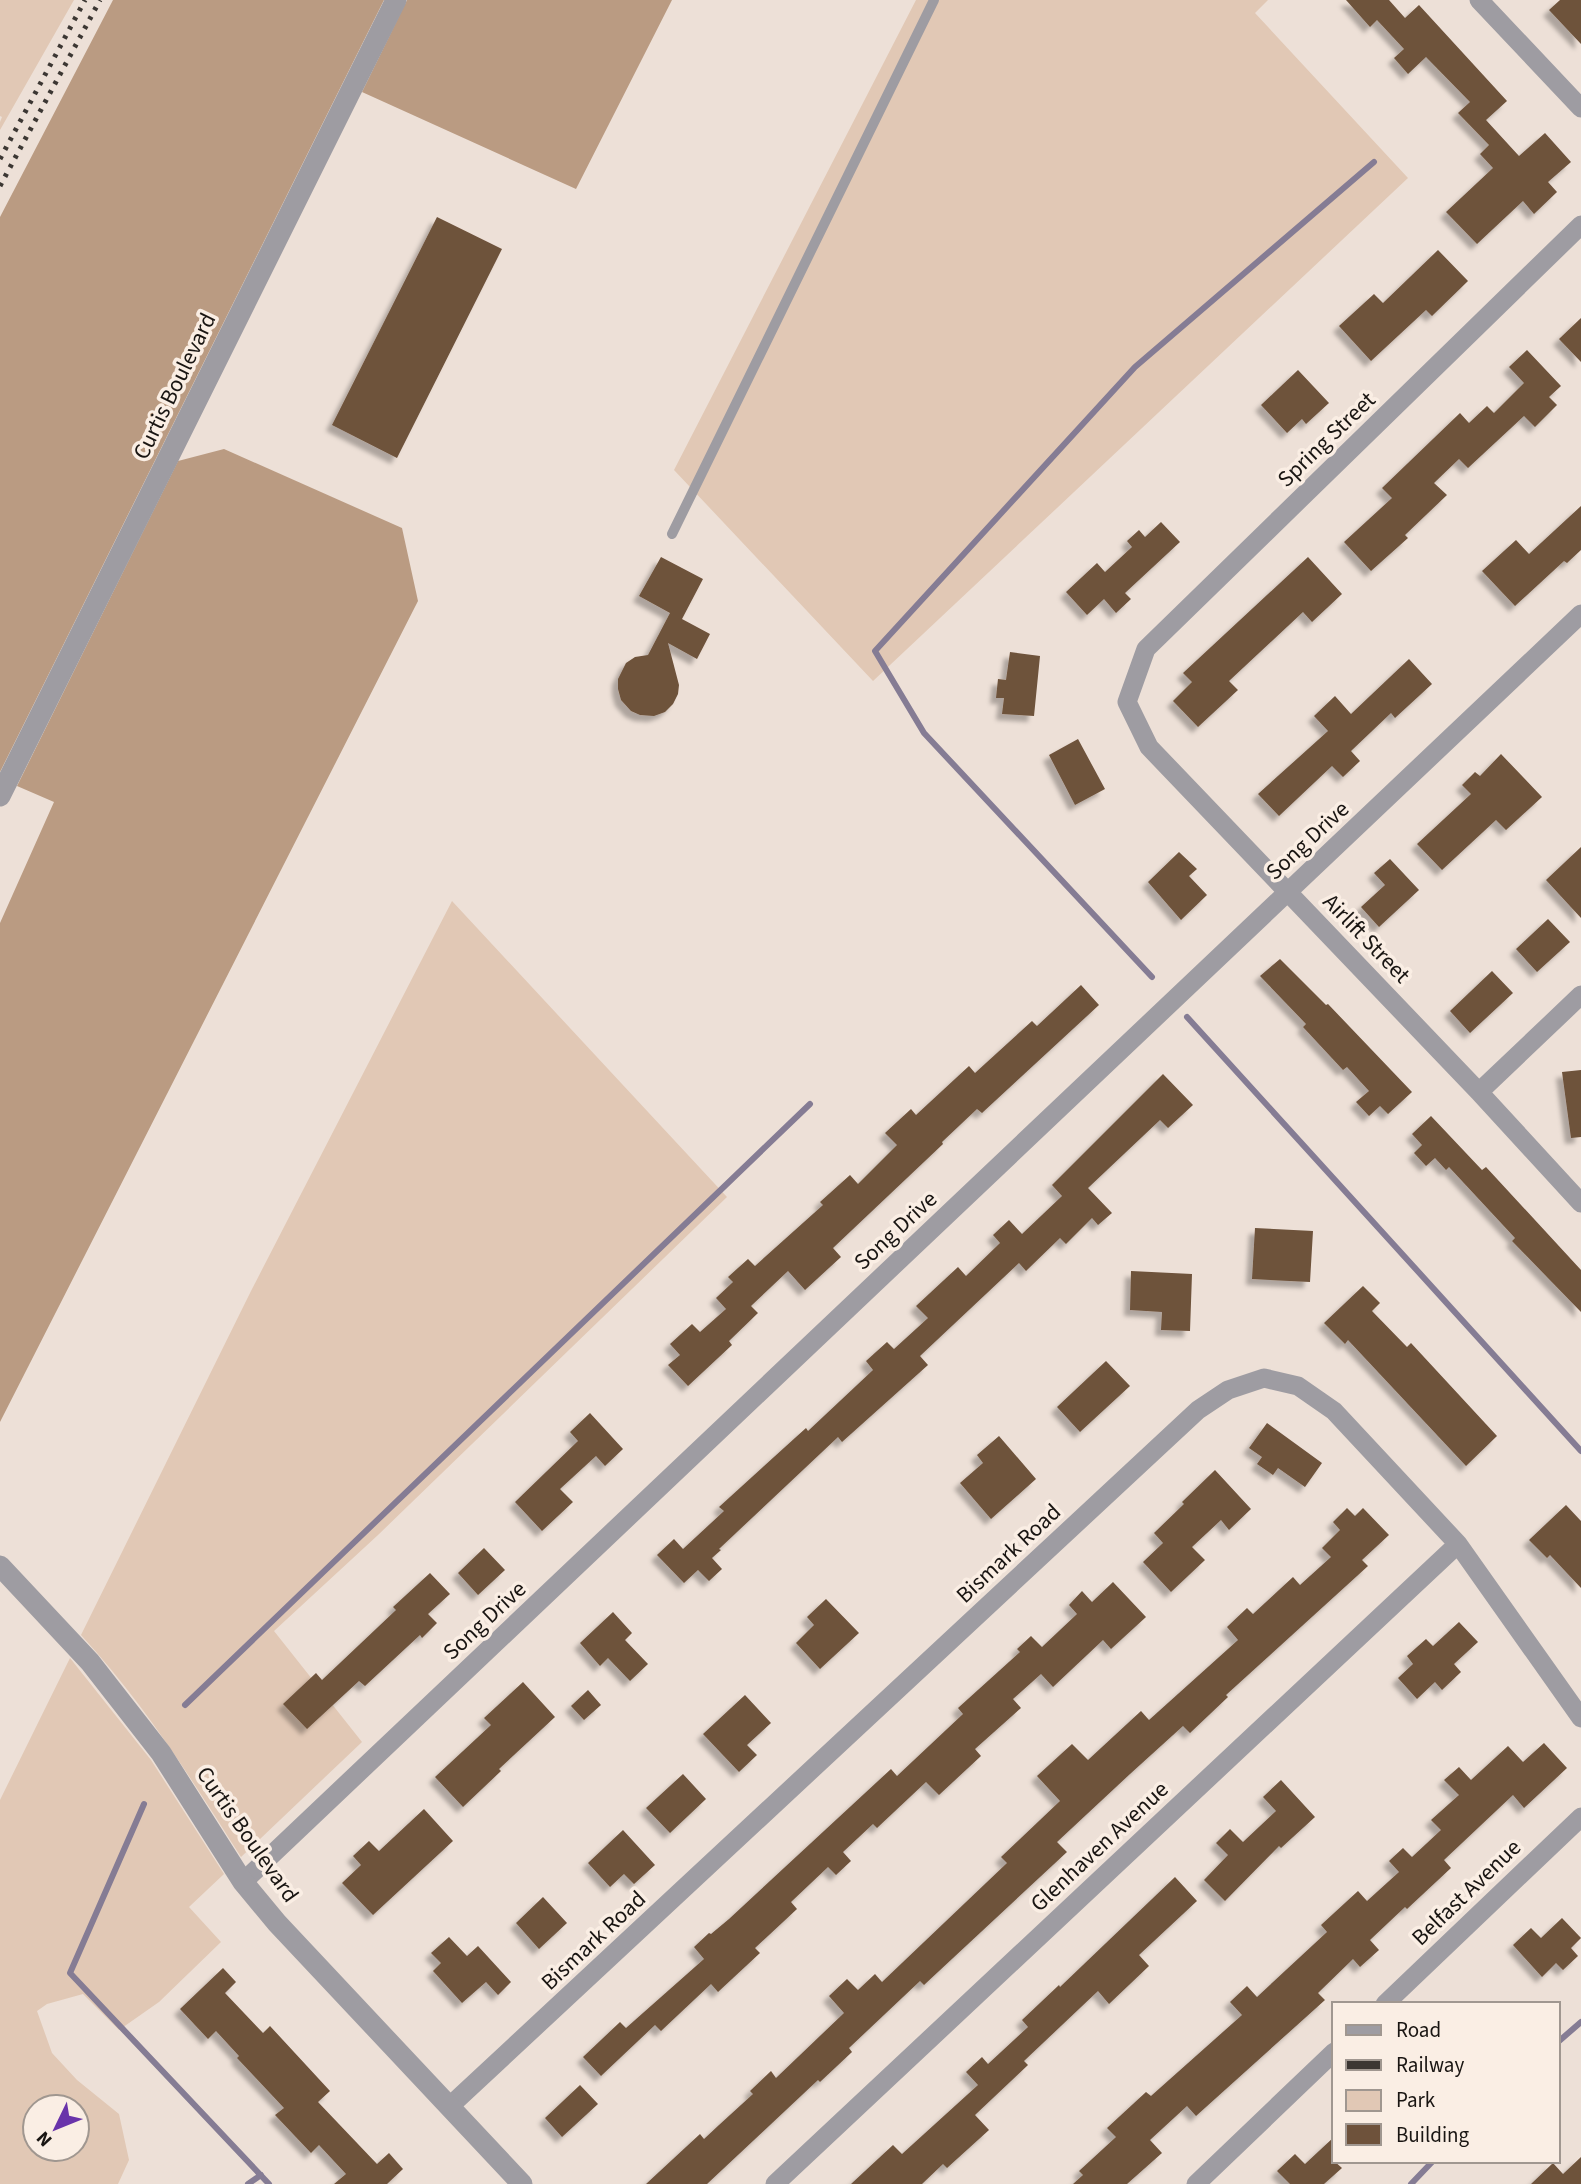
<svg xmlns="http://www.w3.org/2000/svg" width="1581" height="2184" font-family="'Source Sans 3',sans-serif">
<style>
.green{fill:#e1c8b5;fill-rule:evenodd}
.forest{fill:#ba9b82}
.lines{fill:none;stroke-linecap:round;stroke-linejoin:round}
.stream{stroke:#857c94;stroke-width:6}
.building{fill:#6e523b;filter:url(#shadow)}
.service{stroke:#9e9ca2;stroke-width:10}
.minor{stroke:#9e9ca2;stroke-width:19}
.tertiary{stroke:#9e9ca2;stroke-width:21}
.rail{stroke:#3c3733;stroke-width:5;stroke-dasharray:3.5 7;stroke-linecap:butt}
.labels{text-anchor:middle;stroke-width:7;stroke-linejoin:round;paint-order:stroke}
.street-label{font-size:23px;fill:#191512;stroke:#faeee4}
</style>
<defs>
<filter id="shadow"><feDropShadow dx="-6" dy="6" stdDeviation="2" flood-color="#0004"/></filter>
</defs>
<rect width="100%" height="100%" fill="#ede0d7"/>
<path class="green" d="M0 0H74L0 130V122L2 117 0 116Z
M916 0H1268L1255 13 1408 178 873 681 674 470Z
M452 901 727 1197 378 1535 274 1631 362 1742 241 1857C192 1780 144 1703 81 1635L251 1291Z
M70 1658 151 1760 224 1874 189 1907 221 1942 159 2002 119 2030 83 1994 47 2004 37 2011 52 2053 77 2080 119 2114 129 2160 118 2184H0V1800ZM35 2107H77V2149H35Z"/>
<path class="forest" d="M113 0H384L0 772V217Z
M407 0H672L576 189 362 92Z
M224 449 402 528 418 601 0 1422V923L54 802 17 786 178 461Z"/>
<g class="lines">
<path class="stream" d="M1152 977 924 733 875 651 1135 367 1374 162
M1187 1017 1581 1451
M185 1705 810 1104
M144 1804 70 1973 269 2184
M1558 2042 1581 2022
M248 2184 261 2175
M1411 2184 1433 2161"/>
</g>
<path class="building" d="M1346 0H1389L1405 18 1419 5 1507 101 1486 120 1519 156 1545 133 1571 162 1548 182 1557 192 1534 214 1523 201 1477 244 1446 212 1493 168 1480 154 1489 145 1458 113 1470 102 1426 57 1408 74 1394 58 1404 49 1377 20 1370 27Z
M1560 0H1581V44L1549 10Z
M437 217 502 249 397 458 332 425Z
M1438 250 1468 281 1432 316 1426 310 1371 361 1339 326 1374 294 1383 303Z
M1581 318V362L1559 339Z
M1527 350 1561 386 1549 397 1557 405 1535 427 1524 416 1468 468 1459 459 1434 483 1447 495 1405 535 1408 538 1371 571 1344 542 1392 498 1382 488 1460 413 1469 423 1487 406 1494 413 1524 383 1509 367Z
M1298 370 1329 403 1306 424 1302 419 1287 433 1261 405Z
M1581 506V550L1567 563 1564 561 1515 606 1482 571 1516 540 1529 554Z
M1161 522 1180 542 1125 593 1131 599 1116 613 1104 599 1087 615 1066 592 1097 563 1105 572 1132 547 1127 541 1139 530 1145 537Z
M661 557 703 579 682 619 710 634 697 659 668 643 679 685 678 694 673 704 665 712 654 716 640 715 631 711 621 700 618 689V679L626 663 635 657 648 655 670 613 639 596Z
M1308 557 1342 594 1312 622 1303 612 1229 681 1238 690 1198 727 1173 701 1192 682 1183 673Z
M1010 652 1040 656 1034 716 1002 714 1004 698H996L998 679 1006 680Z
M1409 659 1432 684 1395 718 1391 713 1351 751 1360 761 1343 777 1332 766 1279 816 1258 794 1328 731 1314 716 1335 696 1351 714Z
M1078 739 1105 789 1075 805 1049 755Z
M1501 754 1542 797 1506 830 1496 820 1442 870 1417 844 1471 794 1462 785 1475 772 1480 776Z
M1581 847V918L1546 880Z
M1179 852 1197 869 1189 876 1207 895 1181 920 1148 882Z
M1390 859 1419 890 1379 927 1361 907 1385 885 1374 873Z
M1548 919 1570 942 1537 972 1516 949Z
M1280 959 1326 1005 1328 1004 1412 1092 1388 1114 1380 1106 1369 1116 1356 1102 1369 1091 1347 1067 1343 1070 1303 1027 1306 1024 1260 976Z
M1492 971 1513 993 1470 1033 1450 1011Z
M1081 985 1099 1005 982 1113 977 1109 942 1142 943 1144 833 1248 841 1257 805 1290 788 1271 751 1306 758 1313 729 1341 732 1345 688 1386 668 1365 680 1355 670 1344 692 1324 700 1332 726 1309 716 1298 733 1282 728 1277 748 1259 755 1266 823 1205 820 1202 850 1175 858 1184 897 1145 885 1133 911 1109 916 1115 969 1066 975 1073 1032 1021 1037 1026Z
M1581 1070V1137L1571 1138 1562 1072Z
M1163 1074 1193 1105 1168 1128 1160 1120 1088 1188 1112 1213 1098 1225 1092 1218 1066 1244 1060 1238 1026 1271 1019 1263 920 1356 928 1365 842 1442 838 1437 719 1549 721 1550 712 1558 722 1569 709 1581 698 1570 684 1583 657 1555 674 1539 683 1549 724 1511 719 1507 806 1428 808 1431 873 1370 866 1361 887 1342 894 1349 928 1318 916 1306 958 1267 966 1276 1000 1243 993 1235 1009 1220 1022 1234 1062 1196 1052 1185Z
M1431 1116 1482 1170 1486 1167 1581 1270V1312L1512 1241 1515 1238 1449 1167 1446 1170 1435 1158 1426 1166 1414 1153 1422 1145 1412 1134Z
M1255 1228 1313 1231 1310 1282 1252 1279Z
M1131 1271 1192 1274 1190 1331 1161 1330 1162 1312 1130 1310Z
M1363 1286 1380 1303 1372 1311 1407 1347 1411 1343 1497 1436 1466 1466 1348 1340 1345 1344 1324 1323Z
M1106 1361 1130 1386 1080 1432 1057 1407Z
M590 1413 623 1449 605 1466 596 1456 560 1489 573 1502 542 1531 515 1502 578 1441 570 1432Z
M1267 1423 1322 1463 1305 1487 1278 1468 1273 1475 1257 1464 1262 1457 1249 1448Z
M999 1436 1036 1479 991 1519 960 1483 983 1463 977 1455Z
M1215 1470 1251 1509 1229 1530 1221 1520 1192 1547 1205 1560 1171 1592 1143 1562 1163 1543 1154 1533 1184 1504 1182 1502Z
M1566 1505 1581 1521V1588L1550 1555 1547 1558 1529 1540Z
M1347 1508 1355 1516 1363 1508 1389 1535 1362 1560 1368 1566 1226 1695 1228 1697 1190 1733 1183 1726 1130 1774 1057 1842 1067 1852 924 1985 920 1981 849 2048 852 2052 820 2082 818 2080 707 2184H646L700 2134 704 2139 719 2125 753 2094 750 2091 771 2071 776 2078 844 2013 829 1996 847 1979 858 1990 875 1974 882 1982 1007 1863 1001 1857 1060 1801 1037 1776 1072 1744 1088 1760 1141 1711 1149 1720 1238 1640 1227 1627 1247 1608 1253 1614 1293 1577 1300 1585 1331 1557 1322 1548 1340 1530 1333 1522Z
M484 1548 505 1570 478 1595 458 1573Z
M430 1573 450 1594 428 1614 437 1623 422 1638 420 1635 365 1686 359 1681 307 1729 283 1704 316 1673 322 1680 396 1610 393 1607Z
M1113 1582 1146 1617 1111 1649 1103 1640 1053 1687 1041 1674 1013 1699 1021 1708 975 1749 981 1756 939 1795 926 1782 877 1828 873 1824 843 1852 851 1861 836 1875 828 1867 791 1902 797 1909 755 1948 760 1953 718 1992 711 1984 661 2031 655 2025 601 2076 583 2057 620 2022 626 2028 704 1959 694 1947 709 1933 711 1934 729 1919 891 1769 897 1776 963 1714 958 1708 1020 1652 1017 1649 1031 1636 1042 1647 1077 1614 1069 1605 1082 1591 1092 1602Z
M826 1599 859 1633 820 1669 796 1643 814 1625 807 1617Z
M613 1612 632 1633 625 1640 648 1664 630 1681 608 1658 600 1666 580 1643Z
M1459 1622 1478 1642 1454 1664 1461 1672 1442 1690 1435 1682 1417 1699 1398 1678 1413 1664 1407 1656 1426 1639 1433 1646Z
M523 1682 555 1717 499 1769 501 1771 463 1807 435 1777 491 1725 484 1718Z
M588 1690 601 1705 584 1720 571 1706Z
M745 1695 771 1723 747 1745 757 1755 739 1772 703 1734Z
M1544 1743 1567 1768 1524 1808 1513 1795 1444 1860 1451 1868 1407 1909 1405 1907 1370 1940 1379 1950 1360 1967 1353 1959 1318 1993 1325 2000 1196 2116 1187 2106 1150 2140 1162 2153 1127 2184H1073L1083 2175 1079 2171 1116 2137 1107 2128 1146 2092 1151 2096 1242 2015 1230 2002 1247 1986 1257 1997 1327 1932 1321 1925 1358 1891 1367 1901 1399 1872 1389 1861 1403 1848 1412 1857 1441 1830 1431 1820 1459 1795 1444 1780 1459 1767 1471 1780 1508 1746 1523 1762Z
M683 1774 706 1799 670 1833 646 1808Z
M1281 1780 1315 1817 1281 1848 1279 1846 1225 1901 1204 1880 1228 1855 1216 1843 1230 1829 1243 1842 1276 1811 1263 1797Z
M424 1809 453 1841 373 1915 342 1883 361 1865 353 1856 369 1841 379 1851Z
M623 1830 655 1865 634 1884 624 1874 610 1887 588 1863Z
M1175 1877 1197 1901 1139 1955 1149 1966 1109 2004 1098 1991 1024 2061 1028 2065 975 2115 989 2130 947 2168 943 2164 922 2184H851L893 2145 902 2154 978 2085 966 2072 982 2057 988 2064 1028 2027 1022 2020 1059 1985 1060 1987Z
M543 1897 567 1923 539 1949 516 1923Z
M1562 1918 1581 1938 1571 1948 1578 1956 1563 1970 1556 1963 1542 1977 1513 1945 1531 1928 1541 1938Z
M449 1937 467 1956 478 1946 511 1982 498 1995 486 1982 462 2003 433 1971 441 1963 431 1953Z
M223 1968 236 1982 225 1993 263 2033 270 2026 330 2091 318 2102 377 2164 389 2153 403 2169 387 2184H334L346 2174 319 2145 311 2153 275 2115 284 2108 237 2058 239 2056 216 2031 208 2039 180 2009Z
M580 2085 598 2104 562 2137 545 2118Z
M1334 2137V2161L1342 2168 1324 2184H1290L1277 2171 1295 2154 1305 2164Z
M1581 2157V2184H1531L1553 2163 1563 2174Z"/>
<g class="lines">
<path class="service" d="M672 534 934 0"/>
<path class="minor" d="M1479 0 1581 108
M1581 225 1146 649 1127 702 1149 747 1479 1092 1581 1203
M1479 1092 1581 995
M243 1882 1581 614
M1385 2004 1581 1817
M450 2106 1198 1410 1228 1390 1264 1378 1298 1386 1334 1411 1458 1544 1581 1718
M775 2184 1458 1544
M1196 2184 1334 2052"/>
<path class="tertiary" d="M0 796 396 0
M0 1566 90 1662 161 1753 243 1882 277 1923 522 2184"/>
<path class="rail" d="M0 159 85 0
M0 186 100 0"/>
</g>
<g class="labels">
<g class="street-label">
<text transform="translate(174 386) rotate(-64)" y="8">Curtis Boulevard</text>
<text transform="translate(1326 439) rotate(-44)" y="8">Spring Street</text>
<text transform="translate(1307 840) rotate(-43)" y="8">Song Drive</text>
<text transform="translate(1367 938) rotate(46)" y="8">Airlift Street</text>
<text transform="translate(895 1230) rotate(-43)" y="8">Song Drive</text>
<text transform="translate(1008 1553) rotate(-43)" y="8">Bismark Road</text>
<text transform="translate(484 1620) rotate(-43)" y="8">Song Drive</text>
<text transform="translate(248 1834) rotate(55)" y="8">Curtis Boulevard</text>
<text transform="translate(1099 1846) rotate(-43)" y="8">Glenhaven Avenue</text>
<text transform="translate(1466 1892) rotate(-44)" y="8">Belfast Avenue</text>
<text transform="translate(593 1940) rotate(-43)" y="8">Bismark Road</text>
</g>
</g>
<rect x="1332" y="2002" width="228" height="161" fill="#faeee4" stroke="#a09790" stroke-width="2"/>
<rect x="1346" y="2025" width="35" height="10" fill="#9e9ca2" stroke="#a09790" stroke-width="2"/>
<text x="1396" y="2037" font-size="21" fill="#191512">Road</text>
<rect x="1346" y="2060" width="35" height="10" fill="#3c3733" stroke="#a09790" stroke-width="2"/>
<text x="1396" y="2072" font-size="21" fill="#191512">Railway</text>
<rect x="1346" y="2090" width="35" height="21" fill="#e1c8b5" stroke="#a09790" stroke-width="2"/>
<text x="1396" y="2107" font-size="21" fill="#191512">Park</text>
<rect x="1346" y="2124" width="35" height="21" fill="#6e523b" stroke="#a09790" stroke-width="2"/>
<text x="1396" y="2142" font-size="21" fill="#191512">Building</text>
<g transform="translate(56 2128) rotate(227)"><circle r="33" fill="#faeee4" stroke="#a09790" stroke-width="2"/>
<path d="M0-5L12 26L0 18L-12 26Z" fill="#6933aa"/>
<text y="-10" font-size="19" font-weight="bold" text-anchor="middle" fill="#191512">N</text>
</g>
</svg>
